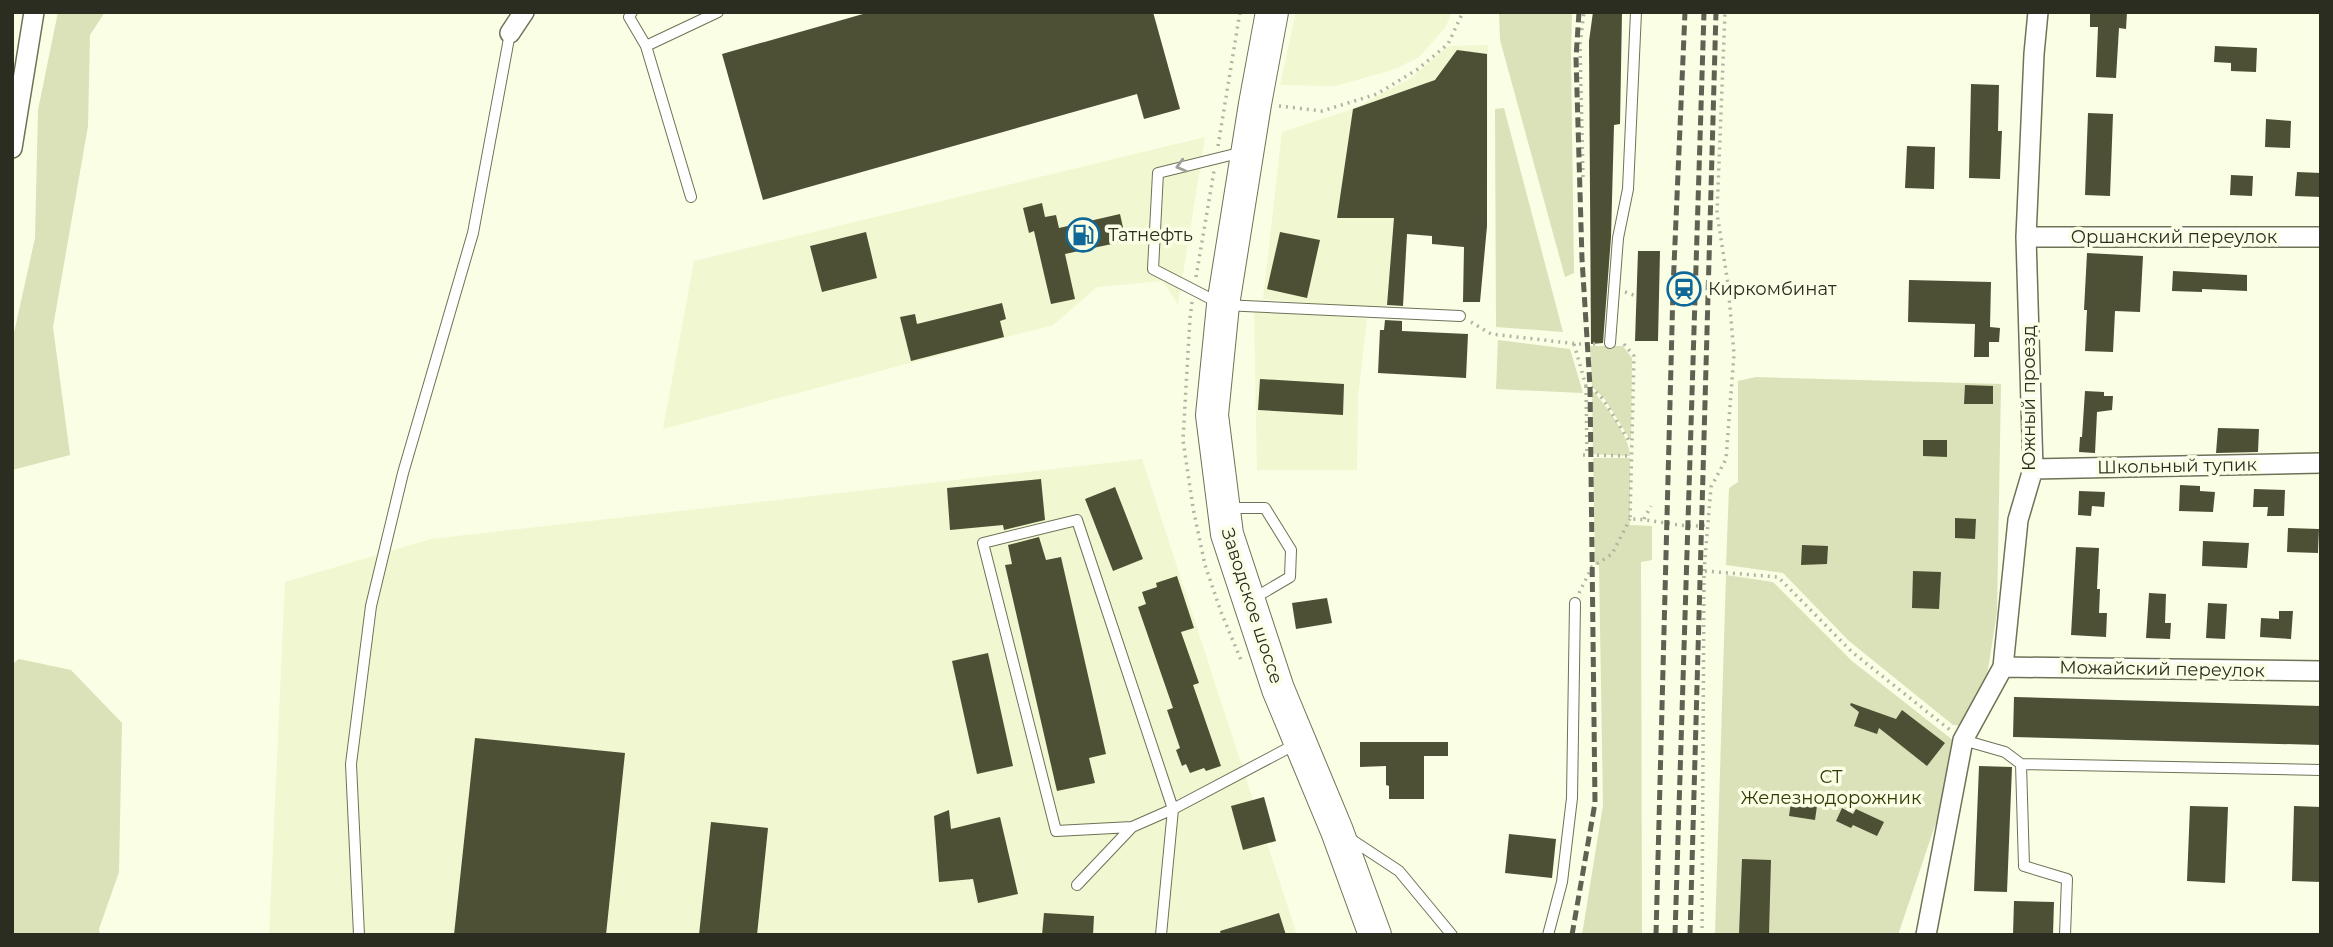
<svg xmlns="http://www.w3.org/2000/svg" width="2333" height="947" font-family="Montserrat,sans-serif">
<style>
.built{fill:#f1f7d0}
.green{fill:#dbe1b8}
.building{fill:#4d5035}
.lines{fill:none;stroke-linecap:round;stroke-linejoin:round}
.service-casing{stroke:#6e7256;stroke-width:12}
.minor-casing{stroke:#6e7256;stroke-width:22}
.primary-casing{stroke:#6e7256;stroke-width:34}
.path{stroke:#b1b4a0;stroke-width:3.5;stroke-dasharray:2 5;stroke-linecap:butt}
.service{stroke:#fff;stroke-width:10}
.minor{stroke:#fff;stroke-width:19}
.primary{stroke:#fff;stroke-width:32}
.rail{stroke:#5f6152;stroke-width:5;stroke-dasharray:10 5;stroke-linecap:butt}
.oneway{stroke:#a0a09b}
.labels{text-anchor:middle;stroke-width:7;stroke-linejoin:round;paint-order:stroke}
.poi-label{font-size:18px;fill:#2b2d21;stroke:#fafee5;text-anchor:start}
.street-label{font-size:18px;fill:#2b2d21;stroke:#fafee5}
.park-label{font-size:18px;fill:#343802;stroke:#fafee5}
</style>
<rect width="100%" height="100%" fill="#fafee5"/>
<path class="built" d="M1296 12H1452L1445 28 1419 57 1395 69 1336 86 1280 85Z
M1488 45 1487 226 1395 218 1386 310 1263 299 1282 132 1353 109 1411 78 1449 46Z
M1205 137 1178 305 1163 281 1097 287 1053 325 663 429 694 261Z
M1254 310 1367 319 1358 397 1357 470H1257Z
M1142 459 1297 935H269L285 582 431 539Z"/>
<path class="green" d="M58 12H105L90 35 88 126 53 327 70 455 12 470V342L35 238 38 110Z
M1499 12H1572L1571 56 1574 273 1565 277 1500 40Z
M1504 108 1563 332 1496 327 1495 109Z
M1498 340 1570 349 1583 393 1496 389Z
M1590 346H1623L1632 358 1631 441 1604 398 1592 387Z
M1756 377 2001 384 1997 612 1986 682 1962 726 1953 725 1849 641 1783 573 1726 565 1729 488 1738 482V381Z
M1592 390C1605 404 1630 437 1630 456L1593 454Z
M1593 458H1630V525L1652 526V560L1641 562 1642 935H1582L1603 805 1599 565H1595Z
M1726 575 1773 582 1852 661 1954 741 1950 781 1898 935H1715Z
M19 659 71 670 122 723 119 872 99 929 100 935H12L14 903 12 891V664Z"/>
<path class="building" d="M870 12H1153L1180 109 1144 119 1137 94 763 200 722 54Z
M1593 12H1622L1620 124 1614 125 1611 237 1603 343 1591 344 1589 41Z
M2090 12H2127L2126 29 2119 28 2116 78 2096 77 2098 27H2090Z
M2215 46 2257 48 2256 72 2231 71V63L2214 62Z
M1457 50 1487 54V226L1480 302H1463L1464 247 1432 244V236L1407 234 1403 306 1387 305 1394 218H1337L1353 109 1435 80Z
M1971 84 1999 85 1998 131H2002L2000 179 1969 178Z
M2088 113 2113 114 2110 196 2085 195Z
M2266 119 2291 121 2290 148 2265 147Z
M1907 146 1935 147 1934 189 1905 188Z
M2297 172 2321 173V197L2295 196Z
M2231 175 2253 176 2252 196 2230 195Z
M1042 203 1045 217 1056 215 1059 228 1120 214 1126 241 1065 254 1075 299 1051 304 1034 231 1029 233 1023 208Z
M866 232 877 278 822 292 810 246Z
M1280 232 1320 240 1307 298 1267 289Z
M1638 251H1660L1658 341H1635Z
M2087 253 2143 256 2140 312 2115 311 2113 352 2085 351 2087 310H2084Z
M2173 271 2247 275V291L2202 289V292L2172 291Z
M1909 280 1991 282 1990 327 2000 328 1999 342H1989V357H1974L1975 324 1908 322Z
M1002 303 1006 319 1000 321 1004 337 911 361 900 317 915 314 917 324Z
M1385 320 1402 321V331L1468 334 1466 378 1378 373 1380 330H1384Z
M1260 379 1344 384 1343 415 1258 410Z
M1965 385 1993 386V404H1964Z
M2085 391 2104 392V396H2113L2112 410 2097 412 2095 453 2079 452 2080 437H2082Z
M2218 428 2259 429 2258 452 2216 453Z
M1923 440H1947V457L1923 456Z
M1041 479 1045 520 1004 530 1003 525 950 530 947 488Z
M2180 485 2200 486V491L2215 492 2213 512 2179 511Z
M1115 487 1143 559 1113 571 1085 499Z
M2254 489 2285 490 2284 516H2267L2268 507H2253Z
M2079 491 2105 492 2104 507 2092 506 2091 516 2078 515Z
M1955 518 1976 519 1975 539 1955 538Z
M2288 528 2319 529 2318 553 2287 552Z
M1039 537 1046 560 1061 557 1106 754 1089 758 1095 783 1057 791 1005 565 1012 564 1008 545Z
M2203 541 2249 543 2247 568 2202 566Z
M1802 545 1828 546 1827 564 1801 565Z
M2076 547 2099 548 2097 589H2100L2099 613H2107L2106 637 2071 635Z
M1913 571 1941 572 1939 609 1912 608Z
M1177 576 1194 628 1181 632 1199 683 1193 685 1221 766 1206 771 1204 768 1190 773 1186 764 1182 766 1176 750 1180 748 1167 710 1173 708 1138 607 1146 604 1142 592 1157 587 1156 583Z
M2149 593 2166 594 2165 623H2171L2170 639 2146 638Z
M1327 598 1332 623 1296 629 1292 603Z
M2208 603 2227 604 2225 639 2206 638Z
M2279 611H2293L2291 639 2260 637 2261 618 2279 619Z
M988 653 1013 766 977 774 952 661Z
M2014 697 2321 706V745L2013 737Z
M1851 703 1896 719 1902 710 1945 743 1927 766 1879 728 1877 734 1854 726 1859 712 1850 705Z
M475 738 625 753 606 935H454Z
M1360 742H1448V756H1424V799H1389V786L1386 785V766L1360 767Z
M1979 766 2012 767 2007 892 1974 891Z
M1264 797 1276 841 1243 850 1231 806Z
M1791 802 1817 806 1815 820 1789 816Z
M2190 806 2228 807 2225 883 2187 881Z
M2294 806 2321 807V882L2292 881Z
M1842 808 1853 814 1856 809 1884 822 1877 836 1853 825 1851 828 1836 821Z
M949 810 951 829 1000 817 1018 894 978 903 973 879 939 882 934 816Z
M711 822 768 828 757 935H699Z
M1509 834 1556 839 1552 878 1505 873Z
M1742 859 1771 860 1769 935 1739 934Z
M2014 901 2054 902 2053 935H2013Z
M1044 913 1094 916 1093 935H1042Z
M1279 913 1286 935H1221L1220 931Z"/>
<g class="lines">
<defs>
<path id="service" d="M632 12 629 17 646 46 691 197
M646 46 718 12
M1243 152 1158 173 1153 269 1223 305 1460 316
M1610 343 1618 238 1628 189 1636 12
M1227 508H1265L1291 550 1290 577 1251 600
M1963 740 2005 752 2021 764 2321 770
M2021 764 2024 866 2067 879 2065 935
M1132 827 1056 831 983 543 1077 520 1173 809 1161 935
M1349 838 1399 871 1452 935
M1077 885 1132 827 1173 809 1296 744
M359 935 351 764 371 606 403 473 473 233 510 33
M1548 935 1562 882 1572 798 1575 603"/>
<path id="minor" d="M510 33 524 12
M12 148 34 12
M2026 237H2321
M2033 469 2321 463
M2003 667 2321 671
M1926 935 1963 740 2003 667 2018 520 2033 469 2026 237 2034 54 2038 12"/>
<path id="primary" d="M1272 12 1255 104 1223 305 1212 415 1227 534 1278 689 1337 831 1375 935"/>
</defs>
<use href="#service" class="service-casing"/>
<use href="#minor" class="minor-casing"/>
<use href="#primary" class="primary-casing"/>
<path class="path" d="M1279 106 1322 111 1377 94 1418 69 1448 44 1463 12
M1218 146 1240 12
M1583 177 1580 44 1584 12
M1196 277 1214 171
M1625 292 1636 296
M1192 302 1190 318 1183 440 1193 508 1205 565 1221 612 1241 660
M1471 322 1491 334 1578 344H1599
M1574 344 1586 386H1590L1603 399 1631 444
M1624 344 1634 356 1630 519C1656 519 1681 529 1707 525
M1586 386 1587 456
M1583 455 1632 456
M1644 519 1651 506
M1705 571 1778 577 1852 652 1950 730
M1579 593 1592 567 1612 554 1630 519
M1702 935 1704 571 1711 487 1726 459 1734 354 1728 284 1717 213 1725 12"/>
<use href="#service" class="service"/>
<use href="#minor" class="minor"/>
<use href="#primary" class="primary"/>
<path class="rail" d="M1572 935 1595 803 1590 386 1582 259 1576 58 1579 12
M1656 935 1673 289 1685 12
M1675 935 1704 12
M1690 935 1716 12"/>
</g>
<defs><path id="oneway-chevron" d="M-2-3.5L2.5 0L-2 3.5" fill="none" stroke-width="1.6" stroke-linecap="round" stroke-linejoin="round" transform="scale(1.75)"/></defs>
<use class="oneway" href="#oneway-chevron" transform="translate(1181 166) rotate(165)"/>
<defs>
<symbol id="fuel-ring" viewBox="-11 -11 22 22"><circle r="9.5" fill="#fafee5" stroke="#106898" stroke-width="1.5"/><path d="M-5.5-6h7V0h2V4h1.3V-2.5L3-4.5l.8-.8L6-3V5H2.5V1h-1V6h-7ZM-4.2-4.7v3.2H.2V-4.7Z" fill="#106898"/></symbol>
<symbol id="station-ring" viewBox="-11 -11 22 22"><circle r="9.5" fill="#fafee5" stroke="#106898" stroke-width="1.5"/><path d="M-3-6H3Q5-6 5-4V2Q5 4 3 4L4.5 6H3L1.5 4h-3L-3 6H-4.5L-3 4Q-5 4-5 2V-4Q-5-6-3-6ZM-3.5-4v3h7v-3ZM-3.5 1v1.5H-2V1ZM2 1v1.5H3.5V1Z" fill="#106898"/></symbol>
</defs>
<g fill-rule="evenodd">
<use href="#fuel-ring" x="1064" y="216" width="38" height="38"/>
<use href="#station-ring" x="1665" y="270" width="38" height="38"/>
</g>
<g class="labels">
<g class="poi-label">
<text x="1108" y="241">Татнефть</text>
<text x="1708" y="295">Киркомбинат</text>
</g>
<g class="street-label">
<text x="2174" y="243">Оршанский переулок</text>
<text transform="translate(2029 398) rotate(-90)" y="6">Южный проезд</text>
<text transform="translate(2177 466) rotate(-1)" y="6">Школьный тупик</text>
<text transform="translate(1252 606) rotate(72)" y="6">Заводское шоссе</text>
<text transform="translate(2162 669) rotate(1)" y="6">Можайский переулок</text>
</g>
<g class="park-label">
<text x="1831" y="783">СТ<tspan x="1831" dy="21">Железнодорожник</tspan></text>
</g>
</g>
<rect width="2333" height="947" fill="none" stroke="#2b2d21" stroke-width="28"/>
</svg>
